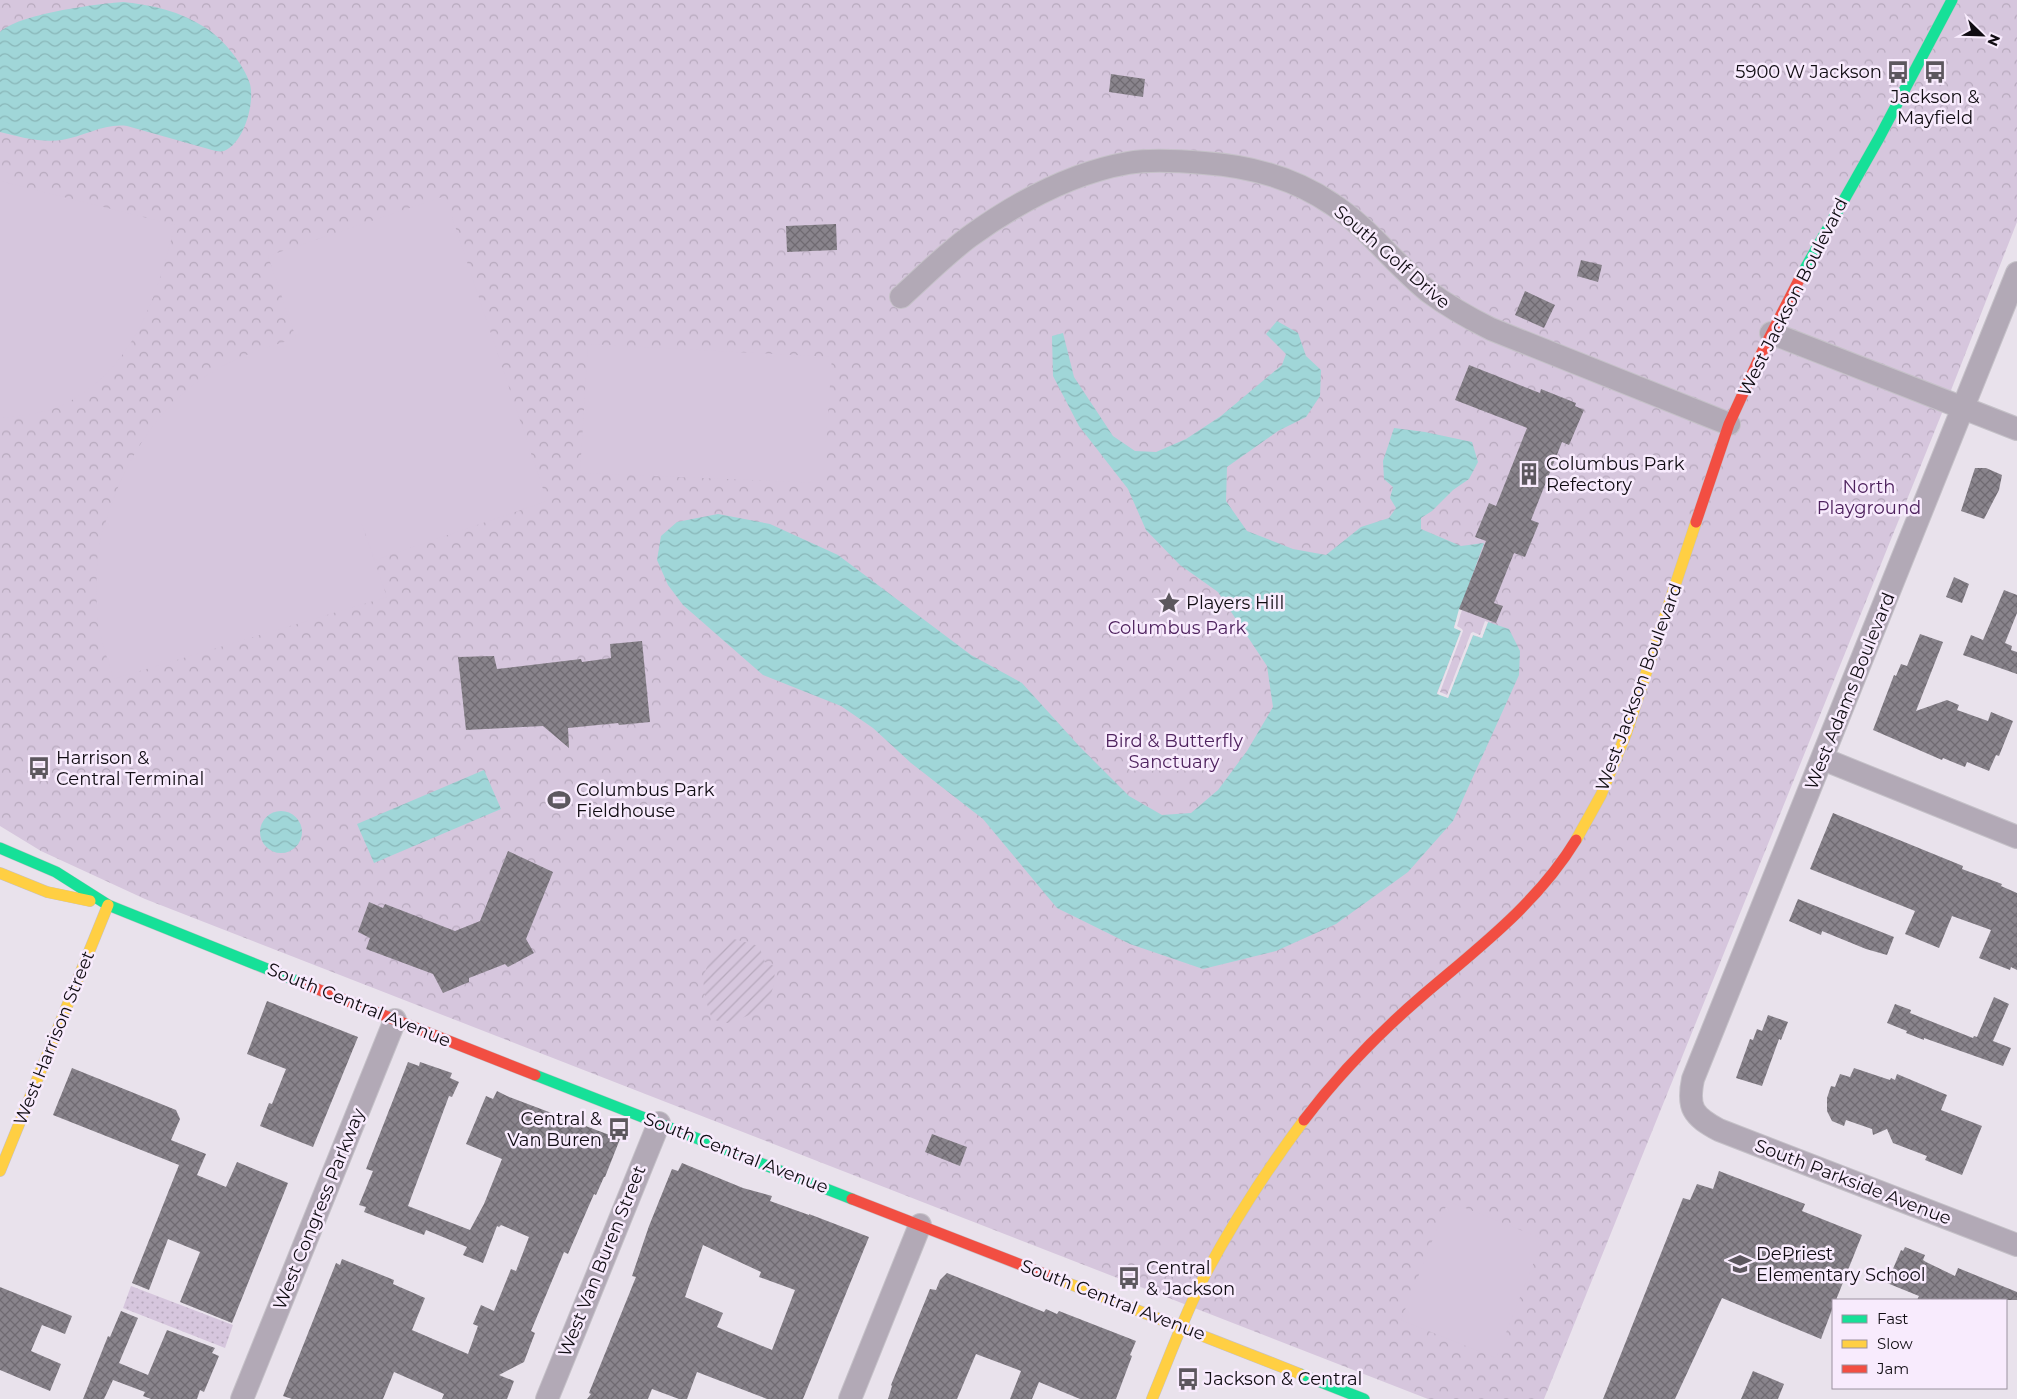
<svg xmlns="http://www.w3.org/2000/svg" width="2017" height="1399" font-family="Montserrat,sans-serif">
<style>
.grass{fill:url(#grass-dots)}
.park{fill:url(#park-crowns)}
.garden{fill:url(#garden-furrows)}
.pitch{fill:#d6c6dd}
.water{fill:url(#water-waves)}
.pier{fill:#e9e2ec}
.building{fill:url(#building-cross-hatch);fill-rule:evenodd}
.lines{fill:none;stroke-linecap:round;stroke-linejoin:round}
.street-casing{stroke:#c5c1c8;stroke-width:24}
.fast-casing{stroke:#c5c1c8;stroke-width:12}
.slow-casing{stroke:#c5c1c8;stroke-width:12}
.jam-casing{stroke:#c5c1c8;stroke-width:12}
.street{stroke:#b2a9b6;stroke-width:22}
.fast{stroke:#16e098;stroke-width:11}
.slow{stroke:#ffcf43;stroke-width:11}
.jam{stroke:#f24e42;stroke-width:11}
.labels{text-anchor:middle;stroke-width:5;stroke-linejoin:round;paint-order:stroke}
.poi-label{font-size:18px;fill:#100c12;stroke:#f8ebfd;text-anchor:start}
.street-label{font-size:18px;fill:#100c12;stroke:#f8ebfd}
.park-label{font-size:18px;fill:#4e225e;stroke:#f8ebfd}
</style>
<defs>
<pattern id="grass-dots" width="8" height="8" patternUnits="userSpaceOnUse" patternTransform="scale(1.25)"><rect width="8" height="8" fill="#d6c6dd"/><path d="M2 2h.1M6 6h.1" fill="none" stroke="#b7a9bd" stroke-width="1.8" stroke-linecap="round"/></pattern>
<pattern id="park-crowns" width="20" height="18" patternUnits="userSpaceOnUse" patternTransform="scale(1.25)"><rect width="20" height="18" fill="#d6c6dd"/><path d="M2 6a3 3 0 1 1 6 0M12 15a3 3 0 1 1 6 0" fill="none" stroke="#b7a9bd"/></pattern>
<pattern id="garden-furrows" width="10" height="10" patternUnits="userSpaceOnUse" patternTransform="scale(1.25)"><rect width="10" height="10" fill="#d6c6dd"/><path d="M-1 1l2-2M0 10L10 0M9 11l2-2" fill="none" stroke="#b7a9bd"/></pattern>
<pattern id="water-waves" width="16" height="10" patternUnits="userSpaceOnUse" patternTransform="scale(1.25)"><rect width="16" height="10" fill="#a0d6d8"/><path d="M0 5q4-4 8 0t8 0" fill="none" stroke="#89b6b8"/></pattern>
<pattern id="building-cross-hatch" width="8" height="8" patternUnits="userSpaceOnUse" patternTransform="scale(1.25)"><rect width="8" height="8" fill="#89848c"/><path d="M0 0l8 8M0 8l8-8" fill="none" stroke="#6f6a71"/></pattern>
</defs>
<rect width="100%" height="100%" fill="#e9e2ec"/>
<path class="grass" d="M131 1286 233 1325 225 1348 123 1308Z"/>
<path class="park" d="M0 0H2017V222L1946 403 1544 1399H1428L145 899 41 851 0 826Z"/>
<path class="garden" d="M734 939 759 946 765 962 774 966C777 992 767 1009 742 1018 738 1020 732 1023 727 1023 722 1023 716 1020 712 1019 698 980 699 964 734 939Z"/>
<path class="pitch" d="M0 181 175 225C157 295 136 366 67 403 47 413 22 416 0 418Z
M445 196 547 501 375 560 361 522 387 597 113 679C109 661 102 645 99 627 96 608 96 587 97 567 97 549 102 532 108 515 126 457 163 399 219 368 243 354 270 347 296 338L268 256Z
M588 344 832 357 823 483 580 473Z
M1448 1201 1543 1239 1496 1358 1401 1320Z"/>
<path class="water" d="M123 2C152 5 180 11 206 28 222 38 244 64 250 84 255 103 244 143 224 151 220 152 216 151 212 150L127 126C105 123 85 136 62 140 41 143 20 137 0 132V32C19 14 95 4 123 2Z
M1277 321 1298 333 1306 356 1321 370 1320 396 1306 417 1278 431 1227 467 1226 501 1247 531 1293 549 1326 555 1361 527 1389 518 1396 508 1390 498 1393 487 1384 479 1383 461 1394 428 1425 432 1472 442 1478 462 1469 479 1453 490 1432 511 1421 518V529L1461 546 1484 543 1454 627 1461 631 1437 693 1448 698 1473 635 1482 638 1488 622 1509 629 1520 651 1519 675 1453 821 1408 872 1336 924 1276 951 1203 969 1130 944 1057 908 983 819 911 763 873 728 841 706 763 675 683 605 668 585 657 560 661 536 677 522 718 514 770 524 838 555 971 655 1022 683 1079 746 1129 796 1162 815 1191 813 1218 790 1247 751 1273 707 1267 666 1218 592 1180 565 1146 530 1128 489 1079 426 1053 376 1052 336 1063 333 1074 377 1113 436 1135 451 1156 452 1186 439 1221 416 1282 365 1286 354 1266 334Z
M484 770 501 809 374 863 357 824Z
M260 832a21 21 0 1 1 42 0a21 21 0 1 1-42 0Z"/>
<path class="pier" d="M1459 609 1462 610 1457 626 1462 629 1463 631 1440 692 1447 695 1471 633 1473 632 1480 635 1485 621 1488 622 1482 638 1473 635 1448 698 1437 694 1461 631 1454 628Z"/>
<path class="building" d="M1111 74 1145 79 1143 97 1109 92Z
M836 224 837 250 787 252 786 226Z
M1581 260 1602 265 1598 282 1577 276Z
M1525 291 1555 305 1544 328 1515 315Z
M1469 365 1540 393 1541 389 1576 403 1575 406 1584 410 1569 445 1562 442 1531 520 1539 523 1525 557 1514 553 1494 603 1503 606 1496 623 1459 609 1486 541 1475 537 1489 503 1496 506 1527 428 1455 400Z
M1975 468H1986L2002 475 1999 490 1984 519 1961 511Z
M1954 577 1969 584 1962 603 1946 597Z
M2004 590 2017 595V613L2005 643 2012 646 2011 650 2017 652V674L1963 655 1971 635 1983 640Z
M1920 634 1943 642 1916 711 1947 700 1959 705 1957 710 1988 721 1991 712 2013 721 1999 756 1996 755 1989 771 1967 762 1965 767 1943 758 1942 760 1873 730 1894 675 1896 676 1901 664 1907 666Z
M642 641 650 722 619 725 618 723 568 728 569 748 543 726 466 730 458 657 494 656 497 669 581 659 582 662 611 658 610 644Z
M1833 813 1963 866 1962 869 2002 884 2001 886 2017 893V970L2011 967 2010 970 1979 958 1991 930 1952 916 1939 948 1905 934 1915 911 1810 869Z
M508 851 553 872 526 939 534 953 508 967 505 964 469 978V982L443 993 433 974 366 949 370 938 358 932 369 902 383 908 385 904 455 931 480 921Z
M1798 899 1894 937 1887 955 1866 949 1822 931 1821 935 1789 921Z
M1994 997 2009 1004 1993 1041 2011 1048 2003 1066 1924 1038V1040L1906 1033 1907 1031 1887 1023 1895 1004 1911 1010 1910 1013 1973 1038 1974 1036 1977 1037Z
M267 1001 358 1037 313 1147 260 1126 269 1103 272 1104 286 1069 247 1054Z
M1768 1015 1788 1022 1781 1040 1779 1039 1762 1086 1736 1078 1750 1039 1753 1040 1757 1029 1762 1031Z
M408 1062 419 1066 420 1062 452 1073 450 1078 459 1082 452 1097 449 1096 408 1206 470 1230 484 1204 502 1159 466 1144 486 1096 493 1099 497 1091 507 1096 620 1139 605 1177H604L596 1195 594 1194 568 1254 564 1252 531 1331 535 1333 524 1362 499 1375 514 1381 507 1399H442L444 1394 394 1372 383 1399H292L283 1396 336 1263 340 1265 342 1259 394 1280 393 1284 425 1298 412 1330 468 1354 478 1326 473 1324 481 1305 494 1311 511 1269 516 1271 529 1237 501 1225 499 1227 497 1226 483 1263 463 1255 467 1247 426 1230 424 1235 364 1212 366 1207 359 1205 373 1171 366 1169Z
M72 1068 176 1110 180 1119 171 1140 206 1154 197 1175 226 1187 237 1162 288 1183 232 1323 180 1302 200 1252 168 1239 149 1290 132 1283 179 1165 53 1115Z
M1854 1068 1890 1080 1891 1078 1895 1080 1897 1074 1947 1095 1941 1110 1982 1126 1962 1175 1925 1160 1927 1156 1893 1143 1887 1129 1873 1135 1872 1129 1846 1120 1844 1126 1832 1121 1827 1111V1098L1831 1086 1835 1087 1840 1074 1850 1077Z
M932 1134 967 1147 960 1166 925 1152Z
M682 1163 743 1188 772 1196 770 1201 809 1215V1214L869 1237 803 1399H767L697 1372 687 1399H679L652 1389 648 1399H587L591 1394 589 1393 636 1277 632 1276 649 1226 672 1169 678 1171ZM703 1245 761 1272 759 1277 795 1290 772 1350 717 1327 723 1313 685 1297Z
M1719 1171 1805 1204 1802 1211 1862 1235 1836 1300H1833V1307L1821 1339 1722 1298 1675 1399H1603L1683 1198 1690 1200 1697 1184 1713 1189Z
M1905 1247 1925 1255 1923 1260 1926 1262 1955 1276 1958 1268 2017 1292V1300H1917L1919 1296 1887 1283 1901 1250 1903 1251Z
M947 1273 1044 1312 1046 1309 1057 1314 1059 1311 1136 1341 1130 1355 1132 1356 1116 1399H1080L1039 1382 1032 1399H1010L1021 1371 976 1354 957 1399H888L892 1386 891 1385 930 1289 936 1290 940 1280Z
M0 1287 72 1316 65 1334 42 1325 31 1351 61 1364 50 1391 0 1370Z
M121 1311 138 1318 119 1363 148 1375 167 1330 215 1348 212 1353 219 1356 204 1392 200 1390 197 1399H151L143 1396 145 1392 113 1380 104 1399H83L108 1336 110 1337Z
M1753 1371 1784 1384 1778 1399H1741Z"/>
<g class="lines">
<defs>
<path id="street" d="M2017 273 1693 1079C1687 1108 1693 1116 1719 1130L2017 1245
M901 297C923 277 945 255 969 237 1016 203 1071 173 1128 163 1151 159 1181 161 1204 163 1249 166 1294 178 1332 204 1369 228 1395 265 1429 292 1449 307 1469 318 1491 329L1729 424
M1771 333 2017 429
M1823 759 2017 837
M242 1399 395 1020
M547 1399 659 1123
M850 1399 920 1225"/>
<path id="fast" d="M1802 274 1879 138 1952 0
M0 848 56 872 108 905 307 985
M535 1075 852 1199
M1300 1374 1364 1399"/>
<path id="slow" d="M1576 840 1601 795 1626 734 1696 522
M0 873 47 892 90 901
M0 1171 108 905
M1047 1275 1300 1374
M1152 1399C1169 1358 1184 1316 1204 1277 1232 1224 1269 1167 1304 1120"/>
<path id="jam" d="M1696 522 1729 424 1763 350 1802 274
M307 985 535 1075
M1304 1120C1339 1074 1379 1033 1422 996 1478 948 1537 904 1576 840
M852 1199 1047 1275"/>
</defs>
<use href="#street" class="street-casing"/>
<use href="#fast" class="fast-casing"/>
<use href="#slow" class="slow-casing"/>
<use href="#jam" class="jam-casing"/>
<use href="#street" class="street"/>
<use href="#fast" class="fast"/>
<use href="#slow" class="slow"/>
<use href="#jam" class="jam"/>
</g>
<defs>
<symbol id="bus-bare" viewBox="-9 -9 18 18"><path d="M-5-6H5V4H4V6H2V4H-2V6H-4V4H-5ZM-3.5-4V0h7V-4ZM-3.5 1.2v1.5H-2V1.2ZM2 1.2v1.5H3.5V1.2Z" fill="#5c575e" stroke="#f8ebfd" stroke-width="2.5" paint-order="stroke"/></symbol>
<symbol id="building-bare" viewBox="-9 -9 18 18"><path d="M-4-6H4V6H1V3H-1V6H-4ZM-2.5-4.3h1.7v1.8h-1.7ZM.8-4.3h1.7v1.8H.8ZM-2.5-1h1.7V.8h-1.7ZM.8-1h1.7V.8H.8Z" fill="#5c575e" stroke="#f8ebfd" stroke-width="2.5" paint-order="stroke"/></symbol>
<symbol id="sight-bare" viewBox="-9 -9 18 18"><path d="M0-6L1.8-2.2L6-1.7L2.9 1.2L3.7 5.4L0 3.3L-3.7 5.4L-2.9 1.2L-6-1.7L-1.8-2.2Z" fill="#5c575e" stroke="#f8ebfd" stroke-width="2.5" paint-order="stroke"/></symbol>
<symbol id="stadium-bare" viewBox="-9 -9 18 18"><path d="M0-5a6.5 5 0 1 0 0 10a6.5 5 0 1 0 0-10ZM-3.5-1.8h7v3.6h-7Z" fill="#5c575e" stroke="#f8ebfd" stroke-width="2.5" paint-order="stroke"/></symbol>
<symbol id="school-bare" viewBox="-9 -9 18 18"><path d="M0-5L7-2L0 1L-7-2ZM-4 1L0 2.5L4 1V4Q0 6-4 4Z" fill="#5c575e" stroke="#f8ebfd" stroke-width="2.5" paint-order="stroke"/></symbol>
</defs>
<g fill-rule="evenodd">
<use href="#bus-bare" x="1882" y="56" width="32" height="32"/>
<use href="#bus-bare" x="1919" y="56" width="32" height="32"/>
<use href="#building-bare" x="1513" y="458" width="32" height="32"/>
<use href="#sight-bare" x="1153" y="587" width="32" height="32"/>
<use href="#bus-bare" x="23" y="752" width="32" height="32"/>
<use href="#stadium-bare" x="543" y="784" width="32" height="32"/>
<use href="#bus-bare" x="603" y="1113" width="32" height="32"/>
<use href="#school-bare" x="1724" y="1248" width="32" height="32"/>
<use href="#bus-bare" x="1113" y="1262" width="32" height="32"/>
<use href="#bus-bare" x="1172" y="1363" width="32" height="32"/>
</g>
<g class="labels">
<g class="poi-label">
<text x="1882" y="78" text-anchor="end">5900 W Jackson</text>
<text x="1935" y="103" text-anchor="middle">Jackson &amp;<tspan x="1935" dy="21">Mayfield</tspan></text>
<text x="1546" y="470">Columbus Park<tspan x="1546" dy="21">Refectory</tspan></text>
<text x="1186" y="609">Players Hill</text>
<text x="56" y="764">Harrison &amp;<tspan x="56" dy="21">Central Terminal</tspan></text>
<text x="576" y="796">Columbus Park<tspan x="576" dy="21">Fieldhouse</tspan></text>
<text x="602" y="1125" text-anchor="end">Central &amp;<tspan x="602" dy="21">Van Buren</tspan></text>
<text x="1756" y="1260">DePriest<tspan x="1756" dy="21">Elementary School</tspan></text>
<text x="1146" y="1274">Central<tspan x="1146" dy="21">&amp; Jackson</tspan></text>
<text x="1204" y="1385">Jackson &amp; Central</text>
</g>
<g class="street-label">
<text transform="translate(1392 257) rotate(41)" y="6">South Golf Drive</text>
<text transform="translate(1793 297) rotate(-63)" y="6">West Jackson Boulevard</text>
<text transform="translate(1639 687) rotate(-70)" y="6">West Jackson Boulevard</text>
<text transform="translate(1850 691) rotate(-68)" y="6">West Adams Boulevard</text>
<text transform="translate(359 1005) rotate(22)" y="6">South Central Avenue</text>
<text transform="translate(54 1038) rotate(-68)" y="6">West Harrison Street</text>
<text transform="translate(736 1153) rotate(21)" y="6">South Central Avenue</text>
<text transform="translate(1853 1182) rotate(21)" y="6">South Parkside Avenue</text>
<text transform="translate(319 1209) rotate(-68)" y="6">West Congress Parkway</text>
<text transform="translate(602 1261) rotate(-68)" y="6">West Van Buren Street</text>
<text transform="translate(1113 1300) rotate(21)" y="6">South Central Avenue</text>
</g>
<g class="park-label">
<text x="1869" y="493">North<tspan x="1869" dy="21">Playground</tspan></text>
<text x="1177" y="634">Columbus Park</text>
<text x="1174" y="747">Bird &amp; Butterfly<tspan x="1174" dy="21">Sanctuary</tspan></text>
</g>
</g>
<rect x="1832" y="1299" width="175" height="90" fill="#f8ebfd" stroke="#9b929f"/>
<rect x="1842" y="1315" width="25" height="8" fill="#16e098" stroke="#9b929f"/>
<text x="1877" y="1324" font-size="15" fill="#100c12">Fast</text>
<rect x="1842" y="1340" width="25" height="8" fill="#ffcf43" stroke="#9b929f"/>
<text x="1877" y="1349" font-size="15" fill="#100c12">Slow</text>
<rect x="1842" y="1365" width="25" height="8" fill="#f24e42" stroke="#9b929f"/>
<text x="1877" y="1374" font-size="15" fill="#100c12">Jam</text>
<g transform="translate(1982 35) rotate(113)" stroke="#f8ebfd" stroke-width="4" paint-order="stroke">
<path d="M0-4L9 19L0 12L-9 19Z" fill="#100c12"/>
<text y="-8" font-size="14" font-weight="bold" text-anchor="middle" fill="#100c12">N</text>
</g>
</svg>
